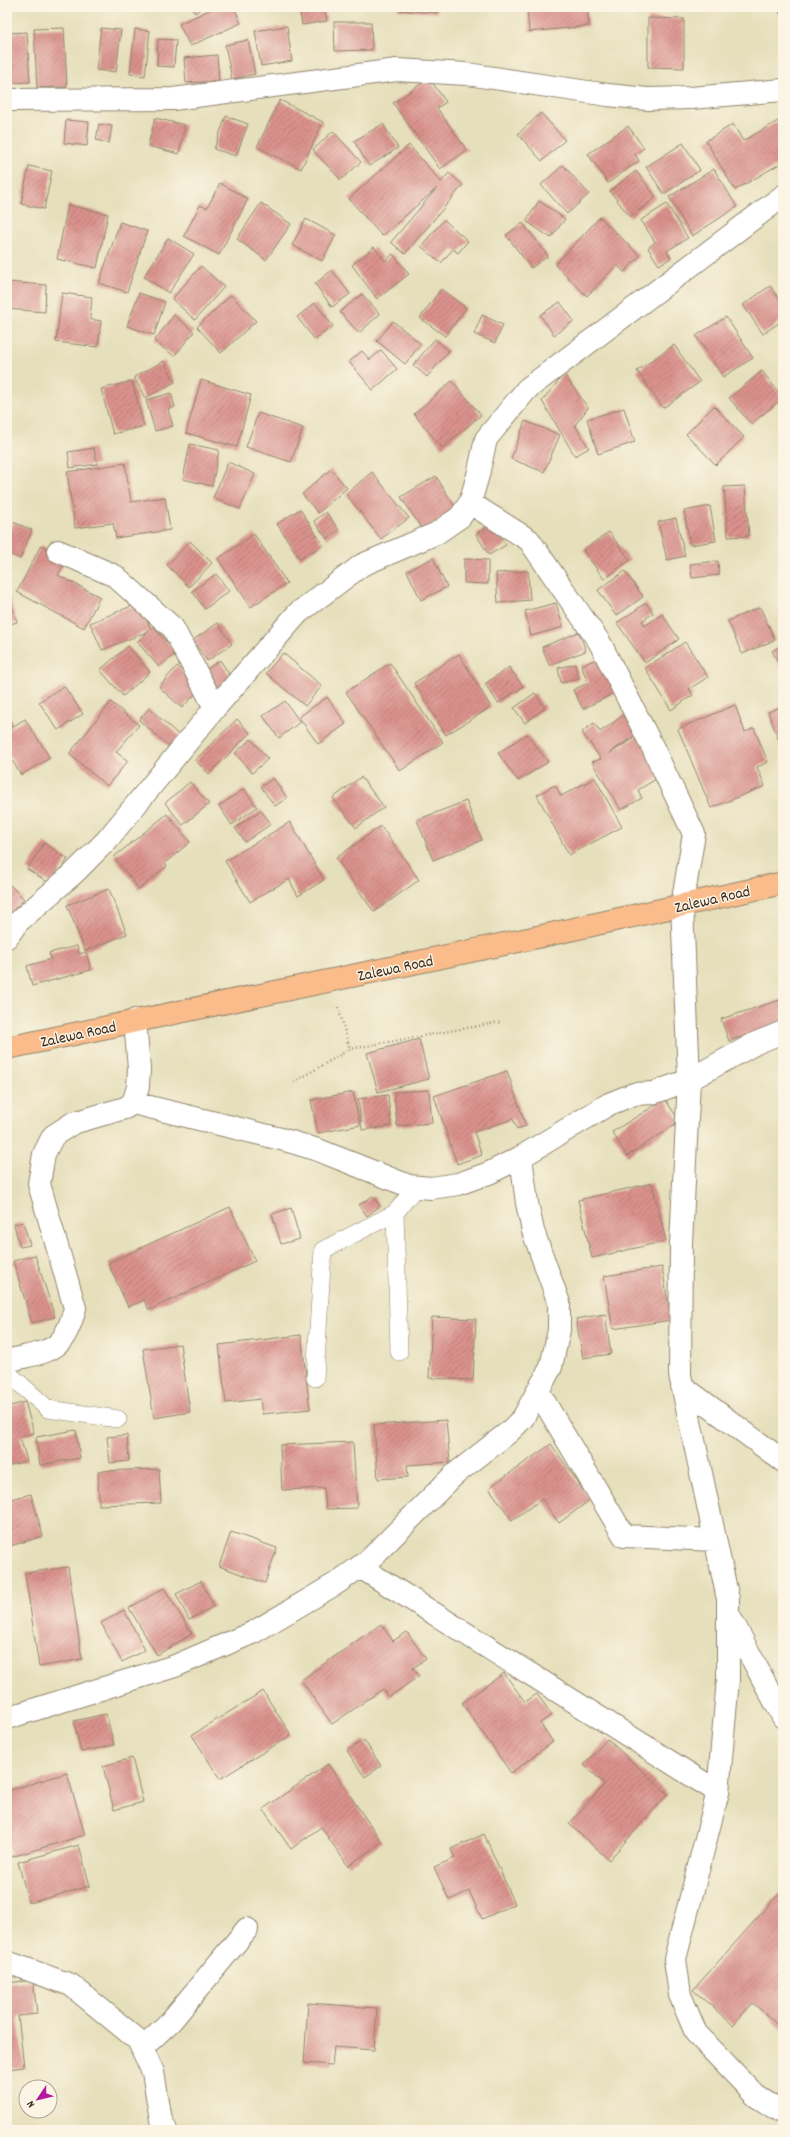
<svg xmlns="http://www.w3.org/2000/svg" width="790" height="2137" font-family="Dekko,sans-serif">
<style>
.building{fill:url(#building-hatch)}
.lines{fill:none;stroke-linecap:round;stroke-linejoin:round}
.lane-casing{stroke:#90846c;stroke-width:18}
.street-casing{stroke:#90846c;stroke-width:24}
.highway-casing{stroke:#90846c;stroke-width:24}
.path{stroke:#90846c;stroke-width:2.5;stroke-dasharray:1 3;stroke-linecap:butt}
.lane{stroke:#fff;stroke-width:17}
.street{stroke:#fff;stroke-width:22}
.highway{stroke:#f9bc8a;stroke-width:22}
.labels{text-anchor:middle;stroke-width:3;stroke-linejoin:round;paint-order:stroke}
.street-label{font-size:16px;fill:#3b2a1e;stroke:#fcf5e5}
</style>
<defs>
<pattern id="building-hatch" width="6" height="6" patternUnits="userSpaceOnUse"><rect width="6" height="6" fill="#da928d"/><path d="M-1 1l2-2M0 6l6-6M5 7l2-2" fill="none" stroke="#b27773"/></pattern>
</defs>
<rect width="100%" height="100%" fill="#fcf5e5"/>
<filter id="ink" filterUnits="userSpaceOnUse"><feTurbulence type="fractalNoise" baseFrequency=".025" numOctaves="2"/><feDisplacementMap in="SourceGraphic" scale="8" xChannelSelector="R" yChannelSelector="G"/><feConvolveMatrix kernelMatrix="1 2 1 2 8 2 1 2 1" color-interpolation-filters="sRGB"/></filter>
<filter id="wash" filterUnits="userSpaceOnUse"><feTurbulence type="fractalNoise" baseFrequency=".012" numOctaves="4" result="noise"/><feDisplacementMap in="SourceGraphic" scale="16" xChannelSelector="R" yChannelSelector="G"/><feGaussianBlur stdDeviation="0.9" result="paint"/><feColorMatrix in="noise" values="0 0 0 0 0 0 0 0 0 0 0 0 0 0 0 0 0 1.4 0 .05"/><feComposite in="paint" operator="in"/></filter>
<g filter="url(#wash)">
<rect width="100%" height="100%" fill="#e6dfbb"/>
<g id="blocks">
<path class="building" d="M191 7H203L195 13Z
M216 7H234L241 23 190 46 179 24Z
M299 7H324L327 21 302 25Z
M398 7H438L437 13 398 10Z
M527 7H587L589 26 529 32Z
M602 7H623V11H602Z
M632 7H671V10L632 12Z
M777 7H783V20Z
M648 18 684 19V68L648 67Z
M334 22H371L372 50 335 51Z
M287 26 292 61 261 66 255 31Z
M64 28 67 87 37 88 34 29Z
M101 28 121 30 116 72 96 70Z
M135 29 150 31 145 76 130 74Z
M27 32 30 82 7 83V33Z
M158 39 176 40 174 67 157 66Z
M248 40 255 74 232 79 225 45Z
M217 55 219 81 186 83 184 58Z
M429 78 446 102 437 108 467 150 440 169 393 103Z
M280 100 323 122 301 169 257 147Z
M541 113 565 140 542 161 518 134Z
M226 116 248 124 236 156 214 149Z
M155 118 185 125 179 154 148 146Z
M66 120 89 122 87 146 64 143Z
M778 121 783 129V162L735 190 706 141 733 124 743 141Z
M99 124 112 126 109 143 96 140Z
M383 124 398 148 369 166 354 141Z
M628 126 644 148 635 154 639 161 608 183 588 154Z
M333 131 361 162 341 180 313 150Z
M683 143 700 170 664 194 646 167Z
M409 145 441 182 449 173 463 185 405 254 391 242 437 188 382 236 349 199Z
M563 165 589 194 567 214 541 185Z
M29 166 52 171 44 209 21 204Z
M714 169 737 207 692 236 669 197Z
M636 171 656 197 630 217 610 191Z
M220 183 248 199 219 255 184 236 200 205 207 208Z
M539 201 565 219 551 238 526 221Z
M261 203 291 224 266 260 237 239Z
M667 204 688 238 667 251 671 258 659 265 648 248 655 242 641 220Z
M68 205 108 214 97 268 57 259Z
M600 217 640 256 624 272 617 265 587 296 555 265Z
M306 219 336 235 322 261 292 245Z
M444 220 468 241 458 253 453 249 441 263 421 246Z
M120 222 147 231 127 292 99 283Z
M523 223 548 256 531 268 506 235Z
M168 238 194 254 169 293 144 277Z
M374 247 385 261 393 254 409 274 377 299 352 265Z
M201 266 224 287 195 320 172 299Z
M332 270 350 294 332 307 315 284Z
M7 282 46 285 45 312 7 309Z
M770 286 783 305V320L763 334 743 305Z
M441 289 466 308 445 336 420 318Z
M62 293 92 297 90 319 101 321 98 347 56 342Z
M139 293 165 302 154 335 127 326Z
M362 294 380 314 359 333 340 312Z
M231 295 256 321 221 353 197 327Z
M560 302 574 321 554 335 540 315Z
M315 303 333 326 315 340 297 317Z
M174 315 194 332 174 356 154 341Z
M482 315 503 325 495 343 474 334Z
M726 317 753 358 723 377 696 336Z
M393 321 421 344 405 364 377 341Z
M435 339 449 351 427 377 413 365Z
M674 345 700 382 663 408 637 371Z
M381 350 397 369 373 390 349 362 362 351 370 360Z
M164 361 175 382 145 398 134 377Z
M762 371 783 398 751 424 729 398Z
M564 374 588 408 575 425 589 448 575 456 542 401Z
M201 380 251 395 237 447 186 433Z
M132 381 144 426 113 434 101 389Z
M452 381 481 415 442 448 414 414Z
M171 393 175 407 168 409 173 426 155 431 146 400Z
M714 406 744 437 716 465 686 434Z
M624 408 635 442 598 454 587 419Z
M258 413 303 428 291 462 246 447Z
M525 421 560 435 544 472 511 459Z
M190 444 219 450 212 486 183 479Z
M94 448 97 464 70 468 68 452Z
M228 462 255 474 240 509 213 498Z
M125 463 131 502 165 497 170 530 116 538 113 523 75 528 67 472Z
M331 469 347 488 318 513 302 494Z
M372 472 409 518 381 539 346 494Z
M436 476 456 509 423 530 401 497Z
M745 486 749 536 728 537 724 487Z
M710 506 716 541 690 545 684 511Z
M300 509 323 545 300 559 277 524Z
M326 512 339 530 327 539 314 521Z
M676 518 685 556 667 560 658 522Z
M13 522 32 530 20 559 7 553V536Z
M492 524 506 545 489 555 476 534Z
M609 532 630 560 604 579 583 550Z
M254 534 287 583 251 607 218 559Z
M190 541 212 563 189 587 167 565Z
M41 545 67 559 58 575 100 597 84 628 17 592Z
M433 558 447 587 421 600 407 571Z
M464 559 488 560V584L464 583Z
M718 561 719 575 692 578 690 564Z
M528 571 530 600 498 603 496 573Z
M625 571 643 597 616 616 598 590Z
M216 574 229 591 205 609 192 591Z
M7 590 17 622 7 625Z
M139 603 151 629 154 627 176 653 159 667 137 642 149 631 102 650 90 623Z
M556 603 563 627 531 636 525 611Z
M646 603 653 613 642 621 645 626 662 614 679 639 645 663 617 623Z
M760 607 775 640 742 654 728 621Z
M218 623 232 644 207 661 193 640Z
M579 632 586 651 549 665 542 647Z
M685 642 708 677 689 689 693 695 671 710 645 668Z
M783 645V672L772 651Z
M128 646 150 672 123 696 100 670Z
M283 653 322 686 305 706 266 673Z
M459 654 491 707 446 735 414 683Z
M603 657 618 691 583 709 573 690 588 683 581 665Z
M220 660 234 682 215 695 201 673Z
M390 663 443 742 400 771 346 692Z
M575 664 579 679 561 683 558 668Z
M177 666 201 688 182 708 159 687Z
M509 667 523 687 498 703 485 684Z
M64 686 83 714 58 730 39 702Z
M535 693 545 708 525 723 514 708Z
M327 697 346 724 318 744 299 717Z
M285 701 300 722 279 738 263 716Z
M111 702 139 725 116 752 128 761 107 786 69 754Z
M735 705 745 732 754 728 768 762 757 767 765 786 711 808 678 729Z
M783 706V751L768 712Z
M149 708 182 738 172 749 139 720Z
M628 712 641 731 608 754 638 736 661 776 638 790 642 798 621 810 592 762 601 759 582 732 594 723 600 732Z
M7 715 13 725 7 729Z
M25 719 50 758 21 775 7 752V730Z
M237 719 250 733 209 774 195 760Z
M527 734 548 762 518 781 498 753Z
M251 739 268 759 252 773 235 753Z
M361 777 384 807 356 828 333 798Z
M273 778 287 798 275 806 261 787Z
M595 778 622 827 569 855 537 795 555 785 561 796Z
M190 782 209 804 183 825 165 803Z
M244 789 257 807 232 825 219 806Z
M466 801 482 840 433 860 417 820Z
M261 810 271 824 245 842 235 828Z
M167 814 190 842 165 863 167 866 139 889 114 857Z
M290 822 324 880 298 896 289 879 250 902 225 861Z
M381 826 419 880 374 912 336 858Z
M44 843 68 859 51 884 27 869Z
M7 882 24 899 7 917Z
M109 889 127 934 85 951 67 905Z
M77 946 79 954 86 952 91 970 32 986 27 966 51 959 49 953Z
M783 999V1023L729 1041 721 1019Z
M419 1039 429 1079 378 1092 367 1053Z
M507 1071 526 1126 517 1129 513 1119 474 1132 482 1155 457 1164 434 1096Z
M429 1090 432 1123 397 1126 394 1092Z
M353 1092 360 1125 318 1133 311 1100Z
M388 1095 391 1126 362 1130 358 1099Z
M665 1099 680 1122 627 1156 612 1132Z
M652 1183 666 1241 592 1258 578 1200Z
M373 1196 380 1206 367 1216 359 1205Z
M230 1207 255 1261 149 1310 144 1300 128 1307 108 1263Z
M291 1208 300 1239 281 1244 272 1214Z
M23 1222 30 1245 20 1247 14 1224Z
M35 1255 55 1317 32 1323 13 1261Z
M662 1267 671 1320 613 1329 604 1276Z
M605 1314 611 1354 583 1358 576 1319Z
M432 1317 476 1319 473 1380 429 1378Z
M301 1335 310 1409 262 1414 260 1399 226 1403 219 1345Z
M180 1344 190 1412 154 1418 143 1349Z
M25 1402 34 1433 20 1437 27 1461 7 1466V1407Z
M446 1420 450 1462 407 1465 408 1477 378 1479 374 1425Z
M76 1430 80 1458 40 1465 36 1437Z
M127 1435 129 1461 110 1463 107 1437Z
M353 1442 357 1508 326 1509 324 1488 282 1490 280 1445Z
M551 1444 590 1500 559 1523 542 1499 512 1520 489 1488Z
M159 1469 161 1503 99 1505 98 1471Z
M31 1494 43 1536 7 1547V1500Z
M231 1532 277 1548 265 1583 219 1566Z
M68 1567 82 1659 39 1667 25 1573Z
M201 1581 214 1606 189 1620 176 1594Z
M164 1588 192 1634 157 1655 129 1608Z
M124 1610 145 1650 122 1662 101 1623Z
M381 1624 393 1641 407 1632 426 1659 413 1668 419 1676 389 1697 383 1689 332 1724 301 1680Z
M504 1673 525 1702 537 1694 552 1715 540 1723 553 1742 511 1773 462 1703Z
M263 1691 291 1735 220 1779 192 1735Z
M106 1714 114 1745 81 1752 74 1721Z
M607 1739 668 1794 609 1860 569 1824 605 1784 584 1765Z
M364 1740 381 1766 365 1777 347 1751Z
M132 1758 143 1802 114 1810 103 1766Z
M328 1764 382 1842 348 1866 321 1827 291 1849 263 1809Z
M67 1773 85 1835 11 1857 7 1842V1791Z
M484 1834 515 1904 482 1919 469 1891 449 1900 434 1867 455 1858 451 1849Z
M79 1845 90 1886 29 1903 18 1862Z
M783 1889V2030L753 2003 733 2025 693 1990Z
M33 1980 37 2014 18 2016 24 2067 7 2069V1983Z
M308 2003 377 2008 374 2050 334 2047 332 2065 304 2063Z"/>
</g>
</g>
<g filter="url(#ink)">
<use href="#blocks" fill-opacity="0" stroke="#90846c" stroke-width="1"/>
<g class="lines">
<defs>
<path id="lane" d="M395 1213 399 1352
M7 1372 48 1409 118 1419
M315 1378 323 1250 395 1213 416 1187"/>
<path id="street" d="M7 100 173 99 397 70 467 74 608 95 647 99 691 98 783 90
M470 503 529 540 600 643 653 748 694 834 682 905 689 1080 681 1243 680 1375 728 1599V1679L718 1792 675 1959 680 1995 696 2033 756 2096 783 2113
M58 551 115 576 173 628 215 708
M7 937 18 922 74 873 107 840 215 708 298 613 362 565 437 533 460 517 470 503 478 475 486 439 527 389 783 196
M133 1103 285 1140 318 1150 409 1186 431 1188 458 1184 489 1173 521 1157 609 1104 634 1094 653 1093 689 1080 756 1043 783 1032
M7 1361C49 1350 63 1355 75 1308L39 1184 44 1154 53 1136 73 1123 125 1108 133 1103 138 1087 139 1069 135 1020
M682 1386 783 1461
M538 1391 624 1536 715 1540
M360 1567 718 1792
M729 1615 783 1717
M7 1718 175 1666 254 1632 337 1583 369 1560 454 1475 509 1432 523 1418 551 1367 559 1330V1303L533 1231 527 1203 521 1157
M7 1962 71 1985 138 2040 153 2072 161 2120 166 2130
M142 2048 171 2021 247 1929"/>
<path id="highway" d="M7 1048 533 938 783 883"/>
</defs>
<use href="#lane" class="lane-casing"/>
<use href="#street" class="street-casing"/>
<use href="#highway" class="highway-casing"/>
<path class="path" d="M338 1007 350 1049
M294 1082 350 1049 500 1022"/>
<use href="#lane" class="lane"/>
<use href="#street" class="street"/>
<use href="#highway" class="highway"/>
</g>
</g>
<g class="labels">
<g class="street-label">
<text transform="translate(712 898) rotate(-13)" y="6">Zalewa Road</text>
<text transform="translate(395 967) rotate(-12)" y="6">Zalewa Road</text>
<text transform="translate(78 1033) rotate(-12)" y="6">Zalewa Road</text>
</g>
</g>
<rect width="790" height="2137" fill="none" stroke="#fcf5e5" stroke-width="24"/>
<g transform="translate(38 2099) rotate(235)"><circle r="19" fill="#fcf5e5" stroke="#afa495"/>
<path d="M0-3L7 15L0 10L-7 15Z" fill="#b5179e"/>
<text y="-6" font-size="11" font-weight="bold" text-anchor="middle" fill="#3b2a1e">N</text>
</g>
</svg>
